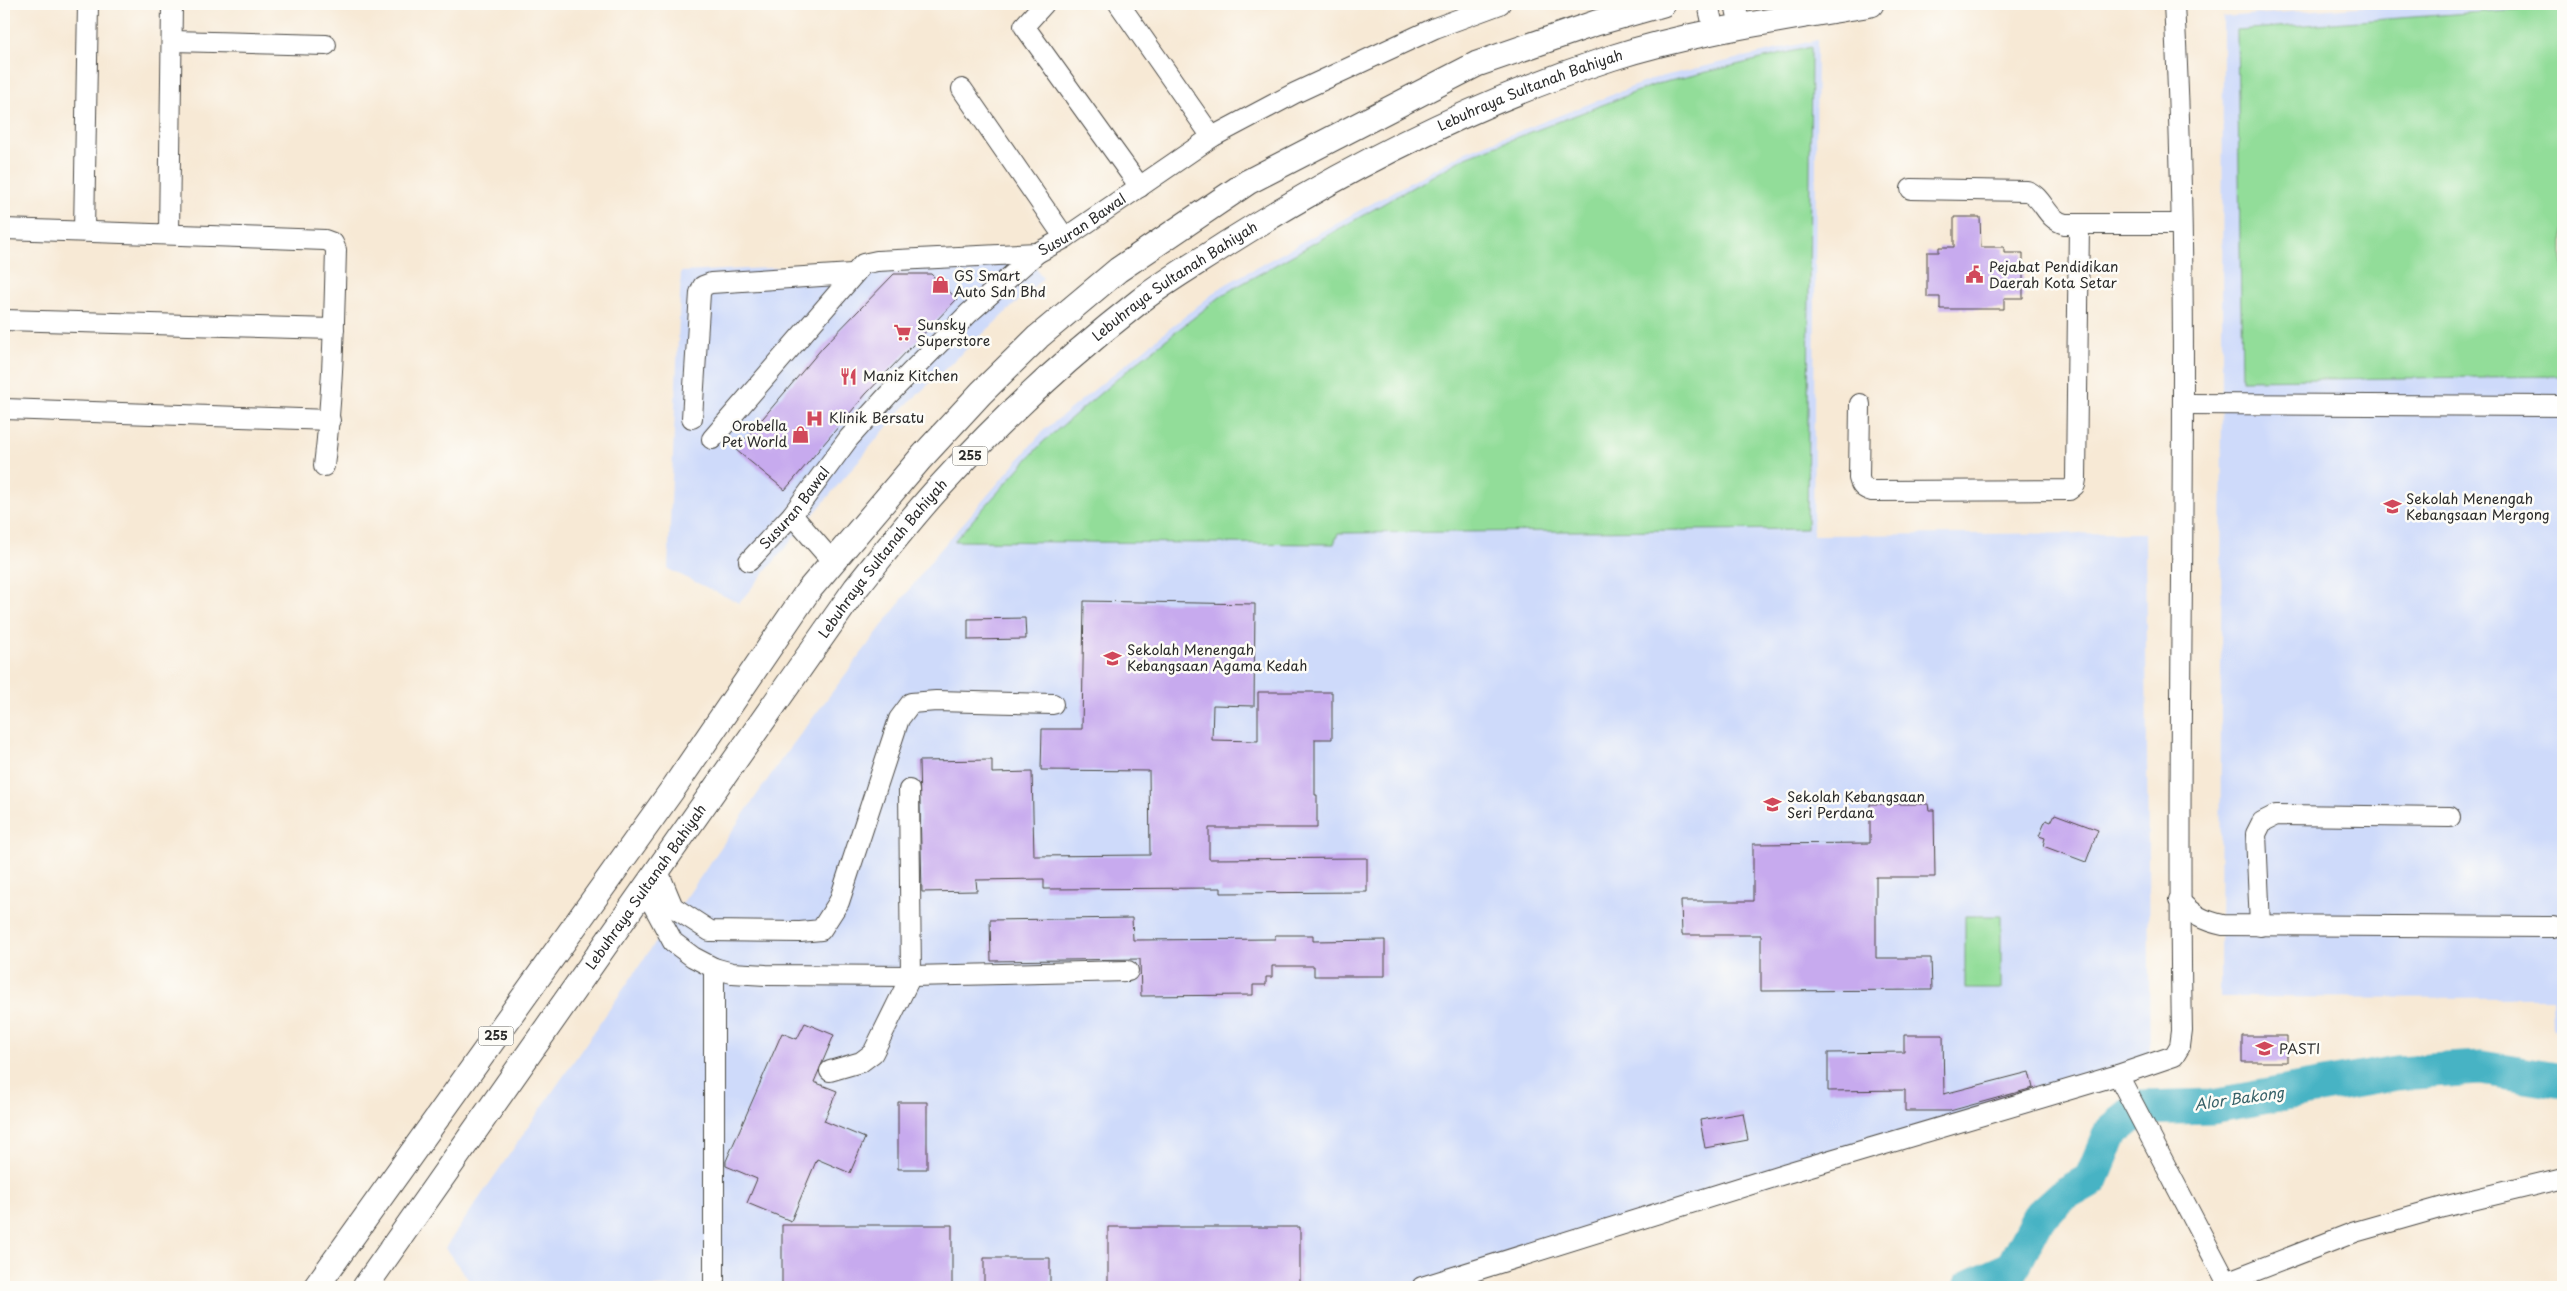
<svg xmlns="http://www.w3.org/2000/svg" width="2567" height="1291" font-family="'Playpen Sans',sans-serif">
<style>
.built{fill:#cedafa}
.green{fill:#92dd99;stroke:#5e8462}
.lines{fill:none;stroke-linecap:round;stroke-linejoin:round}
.river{stroke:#47b3c4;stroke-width:35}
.building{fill:#c7aaee}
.minor-casing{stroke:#4a4844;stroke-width:22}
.major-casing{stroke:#4a4844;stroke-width:27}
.minor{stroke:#fff;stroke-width:20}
.major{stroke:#fff;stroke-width:25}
.labels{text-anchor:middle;stroke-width:5;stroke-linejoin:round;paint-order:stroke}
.shield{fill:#fdfcf7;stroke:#6a6a68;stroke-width:1}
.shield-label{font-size:12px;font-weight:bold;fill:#2b2b2b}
.street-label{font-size:14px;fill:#2b2b2b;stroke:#fdfcf7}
.poi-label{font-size:14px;fill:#2b2b2b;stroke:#fdfcf7;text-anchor:start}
.water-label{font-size:15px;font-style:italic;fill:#366168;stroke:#fdfcf7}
</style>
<rect width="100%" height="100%" fill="#fdfcf7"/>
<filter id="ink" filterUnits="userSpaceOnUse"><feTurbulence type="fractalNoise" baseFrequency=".02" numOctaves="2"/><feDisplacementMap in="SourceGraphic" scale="10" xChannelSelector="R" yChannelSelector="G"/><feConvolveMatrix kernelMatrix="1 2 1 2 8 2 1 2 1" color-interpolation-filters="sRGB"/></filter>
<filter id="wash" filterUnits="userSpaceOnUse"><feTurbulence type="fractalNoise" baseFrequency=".0096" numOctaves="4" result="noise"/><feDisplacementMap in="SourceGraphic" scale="20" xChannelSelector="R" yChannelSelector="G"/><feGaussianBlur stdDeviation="1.12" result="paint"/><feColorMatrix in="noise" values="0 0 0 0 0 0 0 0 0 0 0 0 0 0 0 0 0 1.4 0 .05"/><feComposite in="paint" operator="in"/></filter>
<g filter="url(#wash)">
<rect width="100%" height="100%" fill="#f7e9d5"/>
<path class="built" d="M2397 4H2563V1031L2553 1030 2552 998 2220 997 2223 17Z
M1817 40 1813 535 2145 533 2150 1073 1416 1287H474L445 1248 781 760 934 557 1043 431 1221 287 1463 153 1655 78Z
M1027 256 1043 278 902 409 739 603 668 569 681 272Z"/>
<path class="green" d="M2563 6V376L2242 380 2237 30Z
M1811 47 1807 529 1338 533 1334 544 954 541 1043 442 1136 363 1224 294 1466 157 1657 84Z
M1965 916H2001V989H1965Z"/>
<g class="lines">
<path class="river" d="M1970 1287 2012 1268 2038 1218 2062 1196 2092 1179 2112 1131 2140 1108 2212 1106 2397 1073 2481 1068 2563 1081"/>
</g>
<g id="blocks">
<path class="building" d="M1954 217H1980L1981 247H2004V253H2023V298H2004V309H1940V297H1927V252H1939V247H1954Z
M894 274H931L957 299 866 394 785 490 736 450 823 347Z
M1084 601 1255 604 1254 706 1213 705 1212 740 1258 741V692H1332V739H1315V795H1317V828H1209V859L1367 858V892L1221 893V888L1044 889V879L976 880 977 891 922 892 919 761 992 760V773L1032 772 1034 856 1150 855 1149 771 1041 770 1042 729H1082Z
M1025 618 1026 639 968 640V619Z
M1870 804H1928L1929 810H1934L1935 877H1876V958H1931L1932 990 1761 991V935H1682L1681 901H1753V844L1870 843Z
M2055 814 2098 830 2086 862 2043 846 2045 838 2039 836 2046 820 2051 822Z
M1132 918 1133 940 1275 939V935H1313V941L1385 940V976H1314V966H1272V977H1266V985H1253V995L1141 996 1140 959 991 961 990 920Z
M805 1023 834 1035 814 1082 837 1091 824 1121 865 1138 850 1173 817 1159 791 1221 747 1203 757 1179 726 1166V1161L782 1033 797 1039Z
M1904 1035H1943L1944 1094 2029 1072 2033 1088 1950 1111H1905V1090L1828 1091V1053L1904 1052Z
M2242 1036H2287V1062H2242Z
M898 1102H927V1169H898Z
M1743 1113 1748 1140 1705 1148 1700 1120Z
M782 1225H952V1287H782Z
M1108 1227H1300V1287H1108Z
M984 1258H1050V1287H984Z"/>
</g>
</g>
<g filter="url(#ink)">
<use href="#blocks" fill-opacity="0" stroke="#4a4844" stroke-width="1"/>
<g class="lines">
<defs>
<g id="minor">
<path d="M1044 4 1024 26 1140 187"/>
<path d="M1119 4 1212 137"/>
<path d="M1708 4 1714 31"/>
<path d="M1735 4 1740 26"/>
<path d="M172 41 326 45"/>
<path d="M962 89 1065 238"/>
<path d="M1911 189 2027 191C2044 197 2045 219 2065 224H2181"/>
<path d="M4 229 325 240 333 243 336 250C334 322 333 394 324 466"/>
<path d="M84 231 88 4"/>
<path d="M169 233 172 4"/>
<path d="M4 320 334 329"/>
<path d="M1860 404 1859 478C1861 486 1864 489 1872 491L2069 490 2075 485 2076 479 2079 224"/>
<path d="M2183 404 2563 406"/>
<path d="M4 409 330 420"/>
<path d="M692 418 700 293 703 286 711 283 852 274"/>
<path d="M712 439 863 264 877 261 1037 253"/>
<path d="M792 515 832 561"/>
<path id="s1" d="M749 561 792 515 849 438 888 395 969 313 1037 253 1065 238 1212 137 1295 93 1435 28 1500 4"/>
<path d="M658 871 673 907 710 931 800 932 821 930 839 902 899 719 911 703 936 701 1053 704"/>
<path d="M645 890 673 942 693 957 714 968 732 973 766 975 911 976 1128 971"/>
<path d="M2179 900C2192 915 2204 921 2223 925L2553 927"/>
<path d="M2260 926 2256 834 2262 822 2276 815 2450 817"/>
<path d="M830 1071 861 1062 873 1053 911 976 909 790"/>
<path d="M2118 1075 2227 1283"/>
<path d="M714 1287V968"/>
<path d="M1422 1287 1787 1173 2118 1075 2174 1056 2180 1046 2182 1031C2175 689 2193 346 2174 4"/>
<path d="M2227 1287V1283L2234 1279 2355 1232 2443 1207 2563 1178"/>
</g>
<g id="major">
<path d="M316 1287 675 786 808 591 920 459 981 393 1038 337 1118 270 1248 182 1477 64 1596 23 1663 4"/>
<path id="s2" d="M365 1287 856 588C885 552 913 515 945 481 1004 416 1071 355 1140 301 1167 280 1197 263 1226 244 1346 168 1476 102 1611 58 1696 31 1784 19 1871 4"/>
</g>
</defs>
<use href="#minor" class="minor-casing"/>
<use href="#major" class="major-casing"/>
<use href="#minor" class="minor"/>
<use href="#major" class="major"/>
</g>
</g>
<defs>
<symbol id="civic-bare" viewBox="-9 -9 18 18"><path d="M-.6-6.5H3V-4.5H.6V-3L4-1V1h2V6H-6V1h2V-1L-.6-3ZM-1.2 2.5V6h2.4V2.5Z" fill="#d1495b" stroke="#fdfcf7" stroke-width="2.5" paint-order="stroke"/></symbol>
<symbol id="shop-bare" viewBox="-9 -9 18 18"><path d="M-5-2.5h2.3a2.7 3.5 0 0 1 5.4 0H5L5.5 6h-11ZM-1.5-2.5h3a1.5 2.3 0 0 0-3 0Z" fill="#d1495b" stroke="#fdfcf7" stroke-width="2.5" paint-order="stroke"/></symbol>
<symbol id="supermarket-bare" viewBox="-9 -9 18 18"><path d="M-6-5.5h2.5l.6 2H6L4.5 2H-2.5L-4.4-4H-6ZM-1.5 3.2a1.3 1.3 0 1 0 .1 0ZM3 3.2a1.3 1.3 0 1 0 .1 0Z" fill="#d1495b" stroke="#fdfcf7" stroke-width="2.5" paint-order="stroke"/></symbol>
<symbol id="restaurant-bare" viewBox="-9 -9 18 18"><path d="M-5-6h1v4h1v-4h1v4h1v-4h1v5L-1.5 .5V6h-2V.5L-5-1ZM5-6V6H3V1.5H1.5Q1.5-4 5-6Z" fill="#d1495b" stroke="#fdfcf7" stroke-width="2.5" paint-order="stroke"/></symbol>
<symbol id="hospital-bare" viewBox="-9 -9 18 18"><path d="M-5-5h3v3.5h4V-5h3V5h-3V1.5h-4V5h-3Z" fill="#d1495b" stroke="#fdfcf7" stroke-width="2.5" paint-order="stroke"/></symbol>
<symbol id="school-bare" viewBox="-9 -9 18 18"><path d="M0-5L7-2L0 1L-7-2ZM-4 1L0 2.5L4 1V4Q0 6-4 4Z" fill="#d1495b" stroke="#fdfcf7" stroke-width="2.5" paint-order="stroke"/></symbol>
</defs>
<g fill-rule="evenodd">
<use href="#civic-bare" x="1962" y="262" width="25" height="25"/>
<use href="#shop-bare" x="928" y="272" width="25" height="25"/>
<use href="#supermarket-bare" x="890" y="320" width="25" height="25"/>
<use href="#restaurant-bare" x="836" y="364" width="25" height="25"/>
<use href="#hospital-bare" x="802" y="406" width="25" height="25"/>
<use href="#shop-bare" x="788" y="422" width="25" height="25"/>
<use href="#school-bare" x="2380" y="494" width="25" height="25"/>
<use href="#school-bare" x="1100" y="646" width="25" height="25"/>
<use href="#school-bare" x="1760" y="792" width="25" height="25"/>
<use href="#school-bare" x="2252" y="1036" width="25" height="25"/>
</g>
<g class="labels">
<g class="shield">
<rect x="952.5" y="446.5" width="35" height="19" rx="4"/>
<rect x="478.5" y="1026.5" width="35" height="19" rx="4"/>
</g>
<g class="shield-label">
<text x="970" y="460">255</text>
<text x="496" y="1040">255</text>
</g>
<g class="street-label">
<text dy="5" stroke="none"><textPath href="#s2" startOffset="1704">Lebuhraya Sultanah Bahiyah</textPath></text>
<text dy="5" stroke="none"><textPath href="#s1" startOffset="476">Susuran Bawal</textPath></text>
<text dy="5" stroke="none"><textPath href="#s2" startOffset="1299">Lebuhraya Sultanah Bahiyah</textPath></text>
<text dy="5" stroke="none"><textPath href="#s1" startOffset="70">Susuran Bawal</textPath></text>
<text dy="5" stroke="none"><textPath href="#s2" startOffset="894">Lebuhraya Sultanah Bahiyah</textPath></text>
<text dy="5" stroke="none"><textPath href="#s2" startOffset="489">Lebuhraya Sultanah Bahiyah</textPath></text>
</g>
<g class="poi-label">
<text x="1989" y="272">Pejabat Pendidikan<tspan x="1989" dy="16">Daerah Kota Setar</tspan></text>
<text x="954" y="281">GS Smart<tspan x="954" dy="16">Auto Sdn Bhd</tspan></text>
<text x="917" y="330">Sunsky<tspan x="917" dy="16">Superstore</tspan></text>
<text x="863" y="381">Maniz Kitchen</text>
<text x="829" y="423">Klinik Bersatu</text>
<text x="787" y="431" text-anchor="end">Orobella<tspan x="787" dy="16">Pet World</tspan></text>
<text x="2406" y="504">Sekolah Menengah<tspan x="2406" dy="16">Kebangsaan Mergong</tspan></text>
<text x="1127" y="655">Sekolah Menengah<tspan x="1127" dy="16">Kebangsaan Agama Kedah</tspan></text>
<text x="1787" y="802">Sekolah Kebangsaan<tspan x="1787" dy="16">Seri Perdana</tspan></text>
<text x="2279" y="1054">PASTI</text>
</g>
<g class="water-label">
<text transform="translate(2239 1099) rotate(-8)" y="5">Alor Bakong</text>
</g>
</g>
<rect width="2567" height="1291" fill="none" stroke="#fdfcf7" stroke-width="20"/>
</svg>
